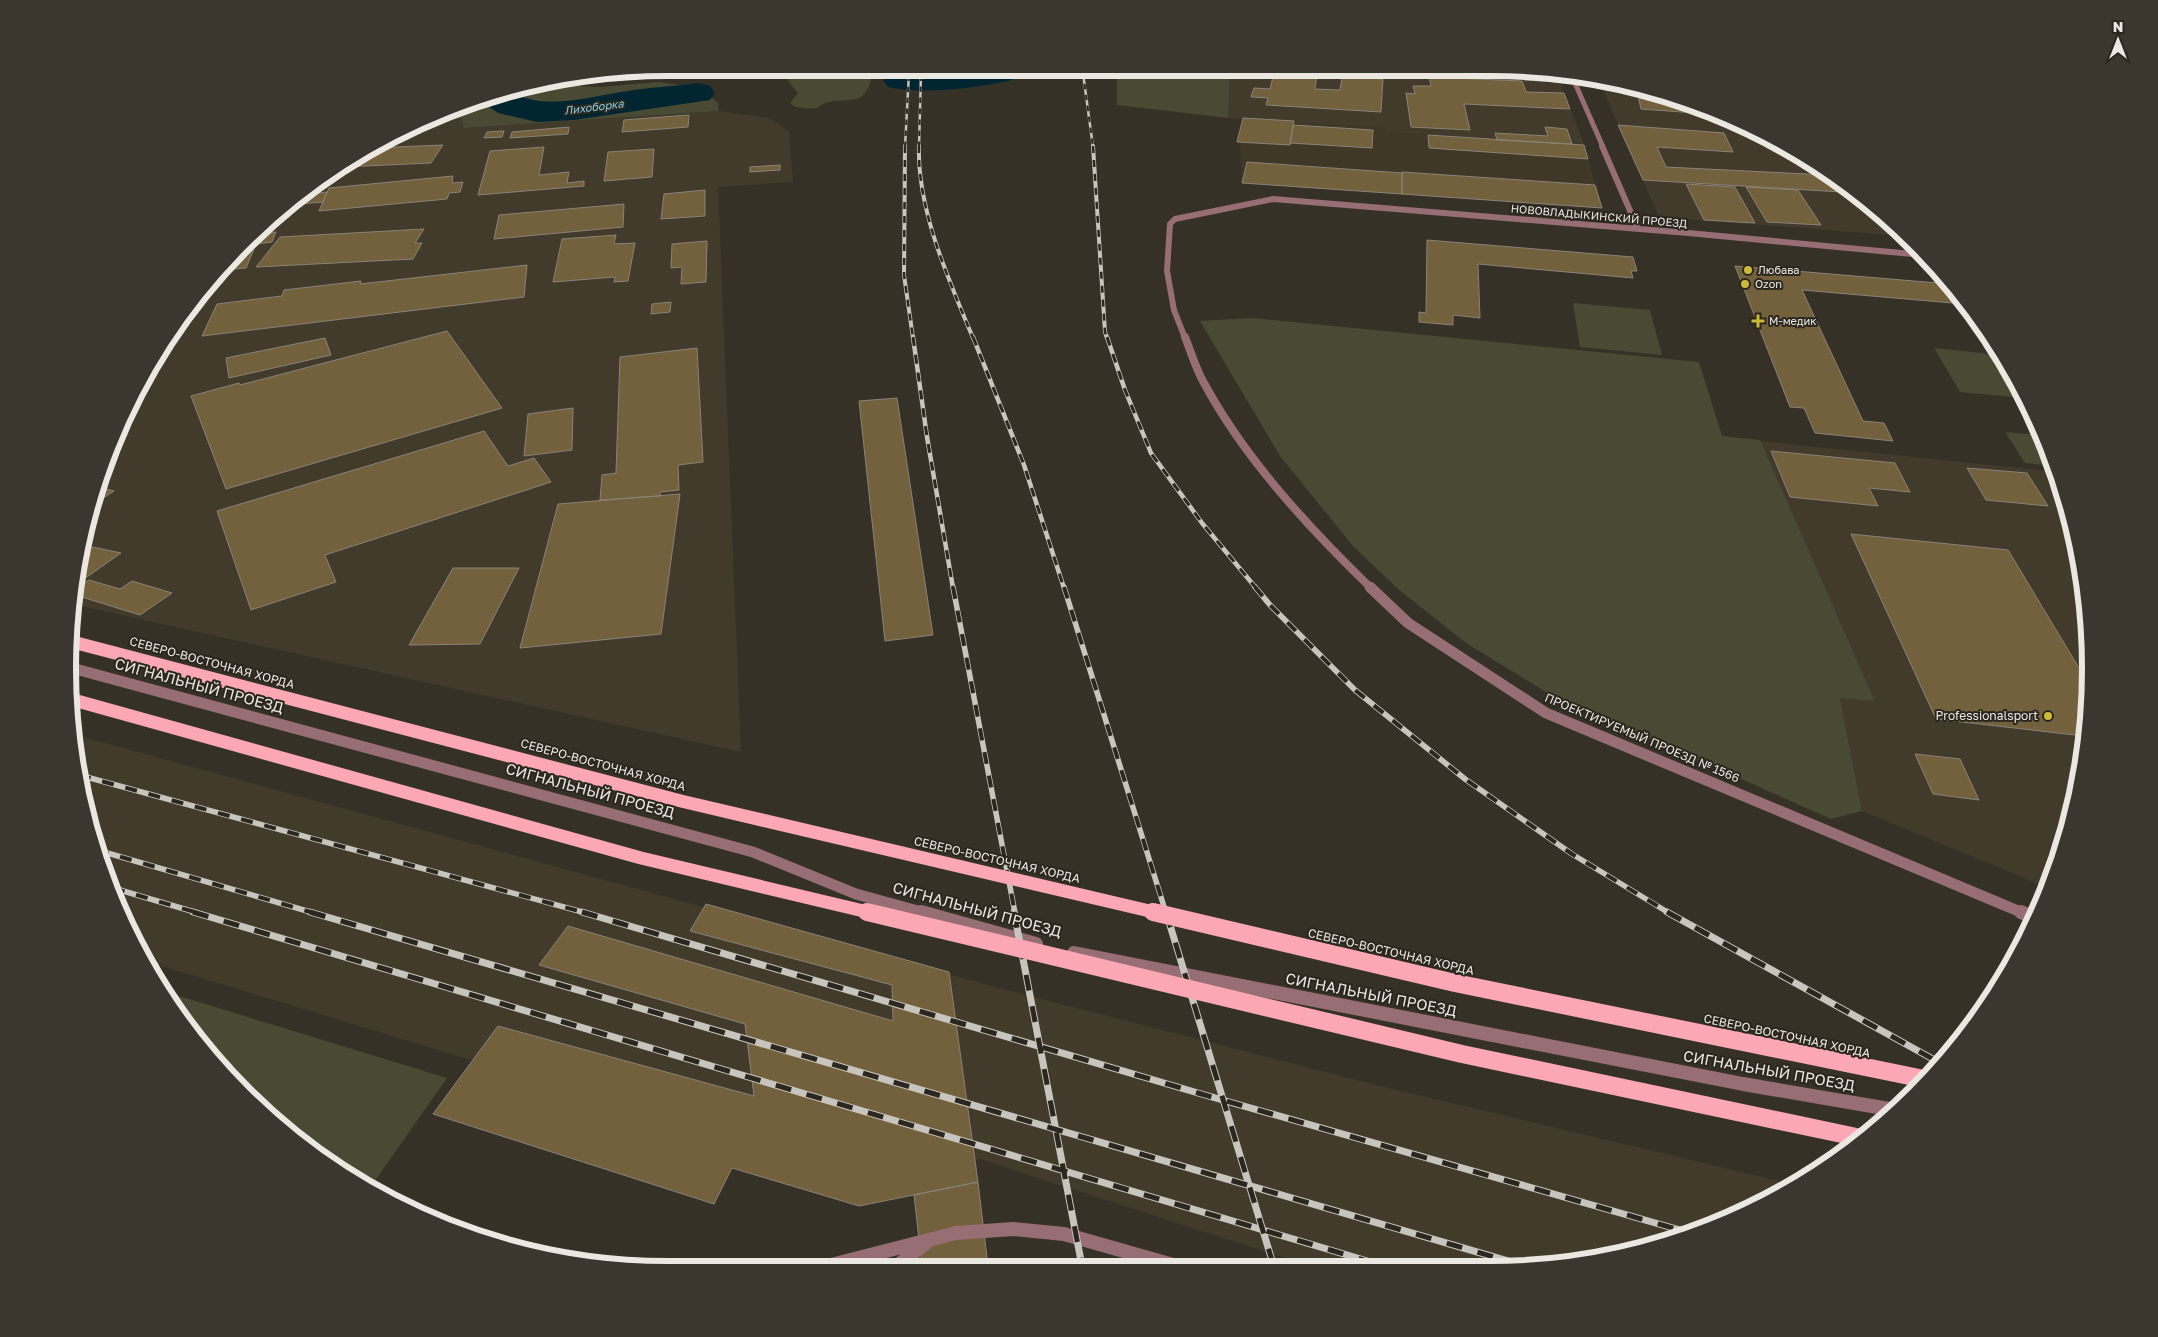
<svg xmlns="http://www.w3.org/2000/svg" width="2158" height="1337" font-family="'Golos Text',sans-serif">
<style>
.commercial{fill:#403827}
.built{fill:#423b2c}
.green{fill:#484a34}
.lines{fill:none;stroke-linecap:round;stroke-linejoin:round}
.river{fill:#012632;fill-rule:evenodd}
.building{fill:#73603d;stroke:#898378}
.minor-far4{stroke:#976e73;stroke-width:5}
.minor-far3{stroke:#976e73;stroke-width:6}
.minor-far2{stroke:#976e73;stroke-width:8}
.minor-far1{stroke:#976e73;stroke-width:11}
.minor{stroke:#976e73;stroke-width:14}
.tertiary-far1{stroke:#976e73;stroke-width:11}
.tertiary{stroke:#976e73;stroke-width:14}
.rail-far4-casing{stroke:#c8c5be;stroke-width:2.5}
.rail-far3-casing{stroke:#c8c5be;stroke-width:4}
.rail-far2-casing{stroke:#c8c5be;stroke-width:4.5}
.rail-far1-casing{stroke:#c8c5be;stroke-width:5.5}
.rail-casing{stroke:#c8c5be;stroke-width:7}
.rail-far4{stroke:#2c271e;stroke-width:2;stroke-dasharray:5.5;stroke-linecap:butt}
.rail-far3{stroke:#2c271e;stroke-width:2.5;stroke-dasharray:7;stroke-linecap:butt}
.rail-far2{stroke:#2c271e;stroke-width:3;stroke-dasharray:9;stroke-linecap:butt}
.rail-far1{stroke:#2c271e;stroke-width:4;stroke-dasharray:12;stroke-linecap:butt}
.rail{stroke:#2c271e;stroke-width:5;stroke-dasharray:16;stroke-linecap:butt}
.primary-bridge-far1{stroke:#fca8b4;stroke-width:13}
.primary-bridge{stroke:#fca8b4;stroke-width:18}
.poi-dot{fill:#cbba39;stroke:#2c271e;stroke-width:2}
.labels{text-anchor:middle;stroke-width:4;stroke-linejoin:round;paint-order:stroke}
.far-water-label{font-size:11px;font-style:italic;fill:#83d1ed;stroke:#2c271e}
.far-street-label{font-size:11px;fill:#ebe8e2;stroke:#2c271e}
.far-poi-label{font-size:11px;fill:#ebe8e2;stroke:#2c271e;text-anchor:start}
.street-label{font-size:12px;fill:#ebe8e2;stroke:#2c271e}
.poi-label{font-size:12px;fill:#ebe8e2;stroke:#2c271e;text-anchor:end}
.near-street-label{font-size:15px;fill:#ebe8e2;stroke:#2c271e}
.rim{fill:none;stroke:#ebe8e2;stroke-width:6}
</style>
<rect width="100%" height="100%" fill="#363127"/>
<path class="commercial" d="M1243 118 1384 127 1386 132 1584 144 1602 208 1242 183 1240 142H1237Z"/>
<path class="built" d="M1230 73H1556L1584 144 1386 132 1384 127 1228 118Z
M1599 81 1719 113 1855 192 1903 236 1672 218 1658 215Z
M719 111 768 118 789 131 793 182 718 187 741 752 72 604 73 590 99 476 169 334 243 244 303 192 402 130 445 112 460 114 464 128Z
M1760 441 2057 472 2085 590 2089 708 2070 824 2046 887 1862 811 1840 697 1875 701Z
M72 734 995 987 1372 1084 1796 1185 1790 1189 1645 1249 1529 1268 1313 1267 980 1159 959 1166 735 1140 149 962 99 861 73 747Z"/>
<path class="green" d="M797 73H867L871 79C863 114 837 91 817 108 808 108 797 110 790 103L798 93 786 78Z
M1117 73H1230L1228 118 1117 105Z
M659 82 700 88 718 103 719 111 464 128 460 114 445 112 476 99 540 84 599 87Z
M1573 303 1650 310 1662 355 1580 347Z
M1252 318 1699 362 1722 436 1760 440 1875 701 1840 698 1862 811 1831 819 1546 692 1466 643 1398 589 1353 546 1280 456 1200 321Z
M1934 348 2000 355 2010 368 2024 398 1960 392Z
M2005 432 2040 435 2054 466 2025 463Z
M163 991 447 1078 372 1185 303 1145 243 1093 169 1003Z"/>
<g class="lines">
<path class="river" d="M888 73H1017L1012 80C979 88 921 95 888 87L883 80Z
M699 83 710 86 715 93 710 100 574 120 537 122 498 113 478 99 509 91C546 113 594 95 634 90 655 87 677 86 699 83Z"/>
</g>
<path class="building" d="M1274 73 1317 75 1315 89 1340 90 1342 77 1383 79 1381 112 1266 105 1268 98 1251 97 1254 88 1270 89Z
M1523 74 1557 76 1560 82 1524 80Z
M1429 77 1522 81 1526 92 1564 93 1570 109 1464 104 1470 130 1411 127 1406 93 1415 94 1413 86H1431Z
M1637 91 1719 113 1723 115 1641 109Z
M689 115 688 127 622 132 624 120Z
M1243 118 1294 121 1290 145 1237 142Z
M1293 125 1373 130 1372 148 1290 143Z
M1618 125 1724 133 1733 152 1657 147 1666 167 1827 175 1833 179 1842 192 1643 180Z
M569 127 568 134 510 138 512 132Z
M1545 127 1567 129 1572 144 1497 140 1495 133 1548 136Z
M504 131 502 137 484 138 487 132Z
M1428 135 1584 145 1588 159 1429 148Z
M443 145 431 163 342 167 373 148Z
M544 147 539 175 569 172 567 183 584 181V186L478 195 490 151Z
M654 149 652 177 604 181 608 152Z
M1247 162 1402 173V194L1242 183Z
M780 165V170L750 172V167Z
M1402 172 1595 185 1602 208 1402 194Z
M453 176 452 183 463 182 460 192 449 193 447 199 319 211 329 188Z
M1686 184 1735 187 1755 223 1704 220Z
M1746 187 1798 190 1821 225 1767 222Z
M705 190V216L661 219 664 194Z
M327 192 323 202 287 205 299 195Z
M624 204 623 227 494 239 499 215Z
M424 229 415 243H422L413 259 256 267 280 237Z
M276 232 272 242 256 244 246 268 221 270 243 244 253 235Z
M616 235 614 244 635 243 628 281 614 282 615 277 553 282 562 239Z
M1427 240 1633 257 1637 271H1631L1633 278 1478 264 1480 318 1453 315V325L1419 322V312L1426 313Z
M707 241 706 282 681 284 682 267 671 268 672 244Z
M527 265 524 297 202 336 217 304 282 296 284 290 361 281 360 284Z
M1735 266 1950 284 1964 304 1802 290 1863 421 1884 423 1893 441 1815 433 1804 408 1790 407Z
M671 302 670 312 651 314 652 304Z
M447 331 502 408 226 489 191 396 239 383 240 385Z
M325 338 331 355 229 378 226 358Z
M697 348 703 462 678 465 679 490 660 492V496L600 500 602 475 616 473 620 357Z
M897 398 933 635 885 641 859 401Z
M573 408 572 450 524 456 528 414Z
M484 431 508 466 534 458 551 482 325 555 336 582 251 610 217 511Z
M1771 451 1895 463 1910 492 1869 488 1878 506 1790 497Z
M1967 468 2027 473 2048 506 1986 500Z
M97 487 114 491 92 505Z
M680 494 661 634 520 648 558 504Z
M1851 534 2008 550 2088 683 2089 708 2084 736 1936 719Z
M83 545 121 553 74 586Z
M453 568H519L480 644 409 645Z
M89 580 120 589 132 581 172 593 140 615 72 594 73 590Z
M1915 754 1960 759 1979 800 1933 794Z
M706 904 949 972 978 1182 859 1206 732 1168 714 1204 433 1114 498 1026 754 1096 745 1024 539 965 568 926 893 1021 892 985 690 931Z
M978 1182 988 1266H922L914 1195Z"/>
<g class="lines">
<path class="minor-far4" d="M1571 74 1603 147"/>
<path class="minor-far3" d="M1602 146 1638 229
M1185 338 1174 310 1167 271 1170 224 1175 219 1273 199 1688 233 1923 255"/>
<path class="minor-far2" d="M1185 337C1191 352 1196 369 1204 383 1245 459 1309 528 1371 588"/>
<path class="minor-far1" d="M1370 587 1408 623 1546 713 2023 913"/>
<path class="minor" d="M2021 912 2035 918
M831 1265 956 1233 1013 1229 1064 1234 1180 1267
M897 1266 926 1243"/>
<path class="tertiary-far1" d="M68 667 753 852 856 894 925 913"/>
<path class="tertiary" d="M921 912 1036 944
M1074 953 1743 1084 1895 1110"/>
<defs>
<path id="rail-far4" d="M1083 73 1093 147
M905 147 909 73
M919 147 921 73"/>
<path id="rail-far3" d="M905 146 904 275 913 338
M919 146C917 210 949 280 973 338
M1093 146 1105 332 1107 338"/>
<path id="rail-far2" d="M913 337 927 437 953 588
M973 337 1024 465 1064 588
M1107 337 1125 390 1151 453 1202 523 1256 588"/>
<path id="rail-far1" d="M953 587 1015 913
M1064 587 1166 913
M1255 587 1270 605 1355 690 1465 779 1572 854 1669 913
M79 775 586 913
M97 850 314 913
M113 888 198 913"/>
<path id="rail" d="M193 912 1391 1268
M310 912 1532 1268
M582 912 1198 1093 1687 1232
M1014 912 1082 1266
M1166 912 1274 1267
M1667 912 1940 1063"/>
</defs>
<use href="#rail-far4" class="rail-far4-casing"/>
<use href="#rail-far3" class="rail-far3-casing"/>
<use href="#rail-far2" class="rail-far2-casing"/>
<use href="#rail-far1" class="rail-far1-casing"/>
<use href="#rail" class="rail-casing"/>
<use href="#rail-far4" class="rail-far4"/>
<use href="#rail-far3" class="rail-far3"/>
<use href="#rail-far2" class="rail-far2"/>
<use href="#rail-far1" class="rail-far1"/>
<use href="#rail" class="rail"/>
<path class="primary-bridge-far1" d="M69 641 681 801 1158 913
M70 699 641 858 872 913"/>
<path class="primary-bridge" d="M867 912 1462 1054 1861 1138
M1153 912 1455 983 1924 1079"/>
</g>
<g class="poi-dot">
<circle cx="1748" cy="270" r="5"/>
<circle cx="1745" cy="284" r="5"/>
<path d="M1755.5 313.5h5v5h5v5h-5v5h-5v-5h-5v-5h5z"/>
<circle cx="2048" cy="716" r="5"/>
</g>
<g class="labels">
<g class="far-water-label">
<text transform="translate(594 107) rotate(-7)" y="4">Лихоборка</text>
</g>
<g class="far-street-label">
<text transform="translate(1599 216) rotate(5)" y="4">НОВОВЛАДЫКИНСКИЙ ПРОЕЗД</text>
</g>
<g class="far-poi-label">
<text x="1758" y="274">Любава</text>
<text x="1755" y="288">Ozon</text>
<text x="1769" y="325">М-медик</text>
</g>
<g class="street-label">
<text transform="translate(212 663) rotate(15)" y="4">СЕВЕРО-ВОСТОЧНАЯ ХОРДА</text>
<text transform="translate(1642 738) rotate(23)" y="4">ПРОЕКТИРУЕМЫЙ ПРОЕЗД № 1566</text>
<text transform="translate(603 765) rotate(15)" y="4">СЕВЕРО-ВОСТОЧНАЯ ХОРДА</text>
<text transform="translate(997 860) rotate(13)" y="4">СЕВЕРО-ВОСТОЧНАЯ ХОРДА</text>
<text transform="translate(1391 952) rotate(13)" y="4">СЕВЕРО-ВОСТОЧНАЯ ХОРДА</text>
<text transform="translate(1787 1036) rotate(12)" y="4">СЕВЕРО-ВОСТОЧНАЯ ХОРДА</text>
</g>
<g class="poi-label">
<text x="2038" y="720">Professionalsport</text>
</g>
<g class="near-street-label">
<text transform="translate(199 686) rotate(15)" y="5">СИГНАЛЬНЫЙ ПРОЕЗД</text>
<text transform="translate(590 791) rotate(15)" y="5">СИГНАЛЬНЫЙ ПРОЕЗД</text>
<text transform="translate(977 910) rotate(15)" y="5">СИГНАЛЬНЫЙ ПРОЕЗД</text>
<text transform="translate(1371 995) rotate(11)" y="5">СИГНАЛЬНЫЙ ПРОЕЗД</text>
<text transform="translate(1769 1071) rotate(10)" y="5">СИГНАЛЬНЫЙ ПРОЕЗД</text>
</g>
</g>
<path d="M0 0H2158V1337H0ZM668 76H1490A592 592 0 0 1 2082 668V669A592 592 0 0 1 1490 1261H668A592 592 0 0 1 76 669V668A592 592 0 0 1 668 76Z" fill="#3b362e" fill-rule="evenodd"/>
<path class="rim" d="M668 76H1490A592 592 0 0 1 2082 668V669A592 592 0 0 1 1490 1261H668A592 592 0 0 1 76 669V668A592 592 0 0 1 668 76Z"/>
<g transform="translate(2118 40)" stroke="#2c271e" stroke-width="4" paint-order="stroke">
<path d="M0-4L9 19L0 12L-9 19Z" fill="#ebe8e2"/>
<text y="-8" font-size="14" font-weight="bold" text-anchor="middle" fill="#ebe8e2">N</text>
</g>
</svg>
